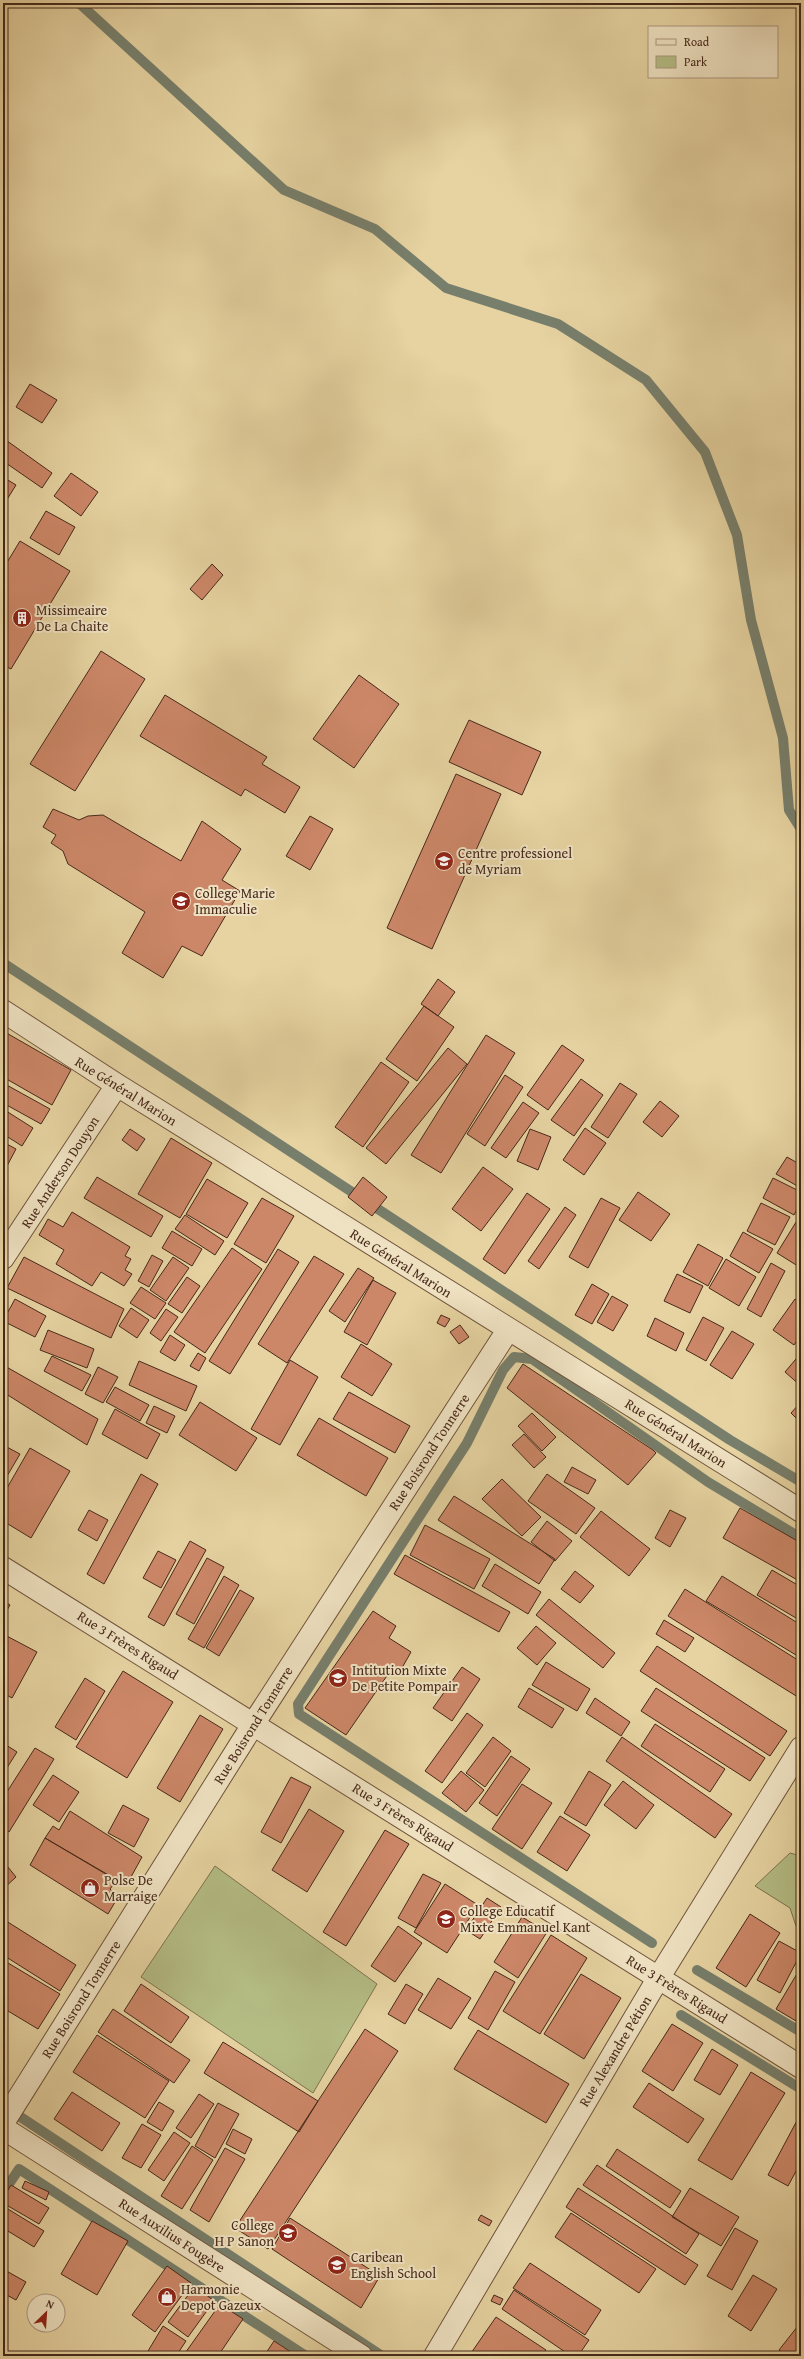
<svg xmlns="http://www.w3.org/2000/svg" width="804" height="2359" font-family="'Gentium Book Plus',serif">
<style>
.green{fill:#b4bc84;stroke:#7e724f}
.lines{fill:none;stroke-linecap:round;stroke-linejoin:round}
.stream{stroke:#777f6c;stroke-width:10}
.building{fill:#cc8768;stroke:#47291a}
.minor-casing{stroke:#6f543c;stroke-width:24}
.tertiary-casing{stroke:#6f543c;stroke-width:24}
.minor{stroke:#efe2c2;stroke-width:22}
.tertiary{stroke:#efe2c2;stroke-width:22}
.labels{text-anchor:middle;stroke-width:4;stroke-linejoin:round;paint-order:stroke}
.poi-label{font-size:14px;fill:#47291a;stroke:#efe2c2;text-anchor:start}
.street-label{font-size:14px;fill:#47291a;stroke:#efe2c2}
</style>
<rect width="100%" height="100%" fill="#e6d3a1"/>
<filter id="stains"><feTurbulence type="fractalNoise" baseFrequency=".005" numOctaves="4"/><feColorMatrix values="0 0 0 0 .2 0 0 0 0 .09 0 0 0 0 .02 0 0 0 .5 -.17"/></filter>
<radialGradient id="worn" r=".72"><stop offset=".6" stop-color="#630" stop-opacity="0"/><stop offset="1" stop-color="#630" stop-opacity=".3"/></radialGradient>
<path class="green" d="M790 1853 801 1856V1929L796 1926 790 1908 755 1886Z
M215 1866 377 1984 313 2093 141 1977Z"/>
<g class="lines">
<path class="stream" d="M79 3 284 190 375 229 446 288 558 324 646 380 705 452 737 535 751 620 783 738 789 810 801 829
M3 963 730 1440 801 1482
M652 1943 299 1714 298 1704 467 1443 503 1370 514 1357 532 1359 708 1482 801 1538
M697 1970 801 2032
M681 2015 801 2089
M19 2116 382 2356
M3 2193 19 2169 306 2356"/>
</g>
<path class="building" d="M30 384 57 400 42 423 16 407Z
M3 438 52 473 42 488 3 461Z
M71 473 98 492 81 516 54 496Z
M3 477 16 485 3 506Z
M46 511 75 527 59 555 30 538Z
M20 541 70 571 11 669 3 665V569Z
M212 564 223 575 202 600 190 589Z
M101 651 145 679 75 791 30 764Z
M359 675 399 704 354 768 313 739Z
M165 695 267 757 262 764 300 787 285 813 245 789 241 796 140 736Z
M469 720 541 752 522 795 449 762Z
M456 774 501 794 432 949 387 928Z
M53 809 79 820 88 816 103 815 181 861 202 821 241 849 222 880 240 891 202 956 182 946 163 978 122 953 145 912 68 864 63 851 51 843 56 835 43 827Z
M310 816 333 829 310 870 286 856Z
M438 979 455 992 438 1016 421 1004Z
M424 1006 454 1027 417 1081 386 1059Z
M3 1031 71 1070 52 1105 3 1077Z
M486 1035 515 1053 441 1173 411 1155Z
M562 1045 584 1060 548 1110 527 1095Z
M448 1048 467 1064 386 1164 366 1148Z
M381 1062 409 1082 363 1147 335 1127Z
M505 1075 523 1087 485 1146 467 1134Z
M581 1079 603 1095 574 1136 551 1120Z
M3 1083 50 1109 41 1124 3 1103Z
M620 1083 637 1094 608 1138 591 1127Z
M660 1101 679 1116 662 1137 643 1122Z
M523 1102 539 1113 506 1158 491 1148Z
M3 1109 33 1128 22 1146 3 1134Z
M585 1128 606 1143 584 1175 563 1160Z
M130 1129 145 1139 137 1151 122 1140Z
M530 1129 551 1137 538 1170 517 1161Z
M171 1138 212 1163 180 1218 138 1194Z
M3 1142 16 1149 7 1166 3 1164Z
M787 1157 801 1165V1188L776 1174Z
M483 1167 513 1189 481 1231 452 1209Z
M97 1177 163 1216 151 1237 84 1198Z
M363 1177 387 1197 372 1216 348 1197Z
M773 1178 801 1192V1202L794 1215 763 1198Z
M207 1179 248 1203 227 1238 186 1214Z
M638 1192 670 1214 651 1241 619 1220Z
M527 1193 550 1209 505 1274 483 1259Z
M262 1198 294 1216 266 1263 234 1244Z
M601 1198 620 1208 588 1268 569 1257Z
M761 1203 790 1217 775 1245 747 1231Z
M565 1207 576 1215 539 1269 528 1261Z
M72 1212 130 1247 125 1256 131 1259 125 1270 132 1274 124 1286 101 1272 92 1286 56 1264 64 1250 39 1235 48 1219 63 1227Z
M801 1214V1268L777 1253Z
M185 1215 224 1241 215 1255 175 1229Z
M172 1231 202 1249 192 1266 162 1248Z
M743 1232 773 1249 759 1273 730 1256Z
M698 1244 723 1258 708 1286 683 1272Z
M232 1248 262 1269 205 1353 174 1332Z
M278 1249 299 1262 230 1374 209 1361Z
M152 1255 163 1261 149 1287 138 1281Z
M314 1256 344 1274 287 1363 258 1344Z
M24 1257 124 1309 111 1338 7 1288Z
M173 1257 189 1268 166 1301 150 1290Z
M726 1259 756 1277 739 1306 709 1288Z
M771 1263 785 1271 761 1317 747 1309Z
M358 1268 374 1278 345 1322 329 1311Z
M677 1274 703 1286 690 1313 664 1301Z
M187 1277 200 1286 182 1313 168 1304Z
M373 1280 396 1293 367 1345 344 1332Z
M592 1284 609 1294 592 1324 575 1315Z
M141 1287 166 1303 155 1319 130 1303Z
M612 1296 628 1305 613 1331 597 1322Z
M15 1299 46 1316 35 1337 3 1321Z
M795 1299 801 1303V1335L794 1345 773 1330Z
M131 1308 149 1320 137 1338 119 1326Z
M166 1309 178 1317 161 1341 150 1333Z
M441 1315 450 1319 445 1327 437 1323Z
M703 1317 724 1328 706 1361 686 1350Z
M655 1318 684 1333 676 1351 647 1336Z
M460 1325 469 1337 459 1344 450 1332Z
M48 1330 94 1349 87 1368 40 1350Z
M732 1331 754 1344 732 1379 710 1365Z
M170 1335 185 1345 175 1361 160 1352Z
M361 1344 392 1364 372 1396 341 1377Z
M198 1353 206 1358 199 1371 190 1366Z
M801 1353V1386L785 1372Z
M52 1356 91 1375 82 1391 44 1371Z
M290 1360 318 1377 280 1445 251 1429Z
M139 1361 197 1386 186 1411 129 1385Z
M523 1364 653 1450 656 1453 628 1485 507 1388Z
M3 1365 98 1419 87 1445 3 1392Z
M98 1367 118 1377 103 1403 85 1394Z
M115 1387 149 1405 140 1421 106 1402Z
M349 1392 410 1426 395 1453 333 1419Z
M200 1402 257 1438 236 1471 179 1435Z
M801 1402V1423L791 1413Z
M154 1406 175 1416 167 1433 146 1423Z
M115 1409 160 1434 147 1459 102 1434Z
M532 1413 556 1437 542 1451 518 1426Z
M319 1418 388 1458 366 1496 297 1455Z
M524 1434 546 1457 534 1468 512 1445Z
M3 1445 20 1454 3 1483Z
M30 1448 70 1471 31 1538 3 1521V1495Z
M572 1467 596 1480 588 1494 564 1482Z
M141 1474 158 1484 104 1584 87 1574Z
M547 1474 595 1508 576 1534 528 1501Z
M502 1479 541 1517 522 1536 482 1499Z
M454 1496 555 1559 539 1584 438 1520Z
M740 1508 801 1543V1582L723 1538Z
M89 1510 108 1520 97 1541 78 1530Z
M670 1510 686 1518 670 1547 655 1538Z
M601 1511 650 1549 629 1576 580 1537Z
M547 1521 572 1541 555 1561 531 1542Z
M425 1525 490 1559 474 1589 410 1555Z
M190 1541 206 1550 164 1626 148 1617Z
M158 1551 176 1560 161 1588 143 1578Z
M405 1555 510 1612 499 1632 394 1574Z
M207 1558 224 1567 194 1624 176 1614Z
M495 1564 541 1592 528 1614 482 1586Z
M772 1570 801 1587V1621L757 1595Z
M575 1571 594 1586 580 1603 561 1589Z
M224 1576 239 1585 204 1648 188 1639Z
M722 1576 801 1625V1658L706 1601Z
M685 1589 801 1662V1699L668 1616Z
M240 1590 254 1598 219 1656 206 1648Z
M549 1599 615 1653 603 1668 536 1615Z
M3 1601 10 1605 3 1617Z
M373 1611 396 1626 389 1638 411 1652 398 1675 391 1670 346 1735 305 1708Z
M664 1620 694 1638 685 1652 656 1634Z
M536 1626 556 1643 537 1665 517 1648Z
M3 1634 37 1652 12 1698 3 1693Z
M657 1646 787 1731 770 1756 640 1671Z
M546 1662 590 1689 577 1711 532 1685Z
M462 1667 480 1679 452 1721 433 1708Z
M123 1671 173 1702 127 1778 76 1747Z
M85 1678 105 1691 76 1740 55 1727Z
M529 1688 564 1709 552 1728 518 1707Z
M656 1688 765 1758 750 1781 641 1711Z
M595 1698 630 1722 621 1736 586 1713Z
M467 1713 483 1725 442 1783 425 1771Z
M200 1715 223 1729 180 1802 157 1788Z
M655 1724 725 1769 710 1792 641 1746Z
M493 1737 511 1751 485 1787 466 1773Z
M622 1737 732 1814 715 1838 606 1761Z
M3 1743 17 1752 3 1774Z
M35 1748 54 1759 9 1832 3 1828V1798Z
M511 1756 530 1769 497 1816 479 1803Z
M461 1771 484 1790 466 1812 442 1793Z
M589 1771 611 1785 586 1826 564 1813Z
M53 1775 79 1792 59 1822 33 1805Z
M291 1777 311 1787 281 1843 261 1832Z
M623 1781 654 1805 636 1829 604 1805Z
M522 1784 552 1803 522 1849 492 1829Z
M123 1805 149 1819 134 1847 108 1833Z
M309 1809 344 1831 307 1892 272 1870Z
M70 1811 142 1857 126 1886 45 1838 53 1826 59 1830Z
M560 1816 590 1835 567 1871 537 1852Z
M385 1830 409 1844 346 1946 323 1932Z
M45 1838 117 1880 110 1889 118 1897 108 1914 30 1865Z
M3 1861 16 1877 3 1889Z
M423 1874 441 1883 416 1928 398 1918Z
M445 1884 478 1905 447 1953 414 1932Z
M487 1898 501 1907 480 1939 466 1930Z
M750 1914 780 1933 746 1987 716 1968Z
M522 1917 547 1932 518 1978 494 1962Z
M3 1919 76 1965 60 1991 3 1955Z
M398 1926 422 1943 395 1982 371 1966Z
M551 1935 587 1958 540 2034 503 2011Z
M779 1941 801 1953 780 1993 757 1980Z
M3 1960 60 1994 38 2029 3 2008Z
M801 1967V2024L776 2009Z
M495 1971 515 1982 488 2030 468 2018Z
M581 1974 621 1998 584 2059 544 2034Z
M438 1978 471 1998 451 2029 418 2010Z
M141 1984 189 2017 171 2043 124 2011Z
M406 1984 423 1994 405 2024 388 2014Z
M113 2009 190 2060 174 2083 98 2032Z
M672 2024 703 2043 673 2091 642 2071Z
M365 2029 398 2051 268 2249 235 2228Z
M478 2030 569 2084 546 2123 454 2069Z
M97 2035 169 2081 145 2118 73 2072Z
M223 2042 318 2101 299 2132 204 2073Z
M712 2049 738 2065 720 2095 694 2080Z
M751 2072 785 2093 732 2180 698 2160Z
M649 2083 704 2119 688 2143 633 2107Z
M72 2092 120 2123 102 2151 54 2119Z
M199 2094 214 2104 191 2138 176 2128Z
M159 2102 174 2111 162 2131 147 2122Z
M218 2103 239 2114 215 2158 195 2146Z
M801 2113V2162L788 2186 768 2175Z
M142 2124 161 2135 141 2168 122 2158Z
M233 2129 252 2139 245 2154 226 2144Z
M174 2132 190 2143 164 2181 148 2170Z
M192 2146 213 2160 182 2209 161 2196Z
M225 2148 245 2159 209 2222 190 2210Z
M617 2149 681 2191 670 2208 606 2166Z
M597 2165 699 2234 686 2254 583 2185Z
M25 2181 49 2192 46 2200 22 2188Z
M11 2185 49 2208 39 2224 3 2203V2198Z
M578 2188 698 2265 685 2285 566 2207Z
M690 2188 739 2217 721 2246 672 2217Z
M3 2206 44 2231 34 2247 3 2228Z
M571 2213 656 2269 639 2293 555 2237Z
M481 2215 492 2221 489 2226 478 2220Z
M290 2218 380 2276 361 2308 272 2249Z
M92 2221 128 2241 97 2295 61 2274Z
M735 2228 758 2241 732 2290 707 2276Z
M530 2263 601 2310 585 2335 513 2288Z
M167 2266 191 2283 155 2332 132 2315Z
M3 2269 26 2282 16 2300 3 2293Z
M753 2275 777 2289 751 2331 728 2316Z
M195 2286 214 2301 188 2337 168 2322Z
M514 2290 589 2340 578 2356H571L502 2309Z
M494 2295 503 2299 500 2305 491 2301Z
M220 2304 243 2319 218 2356H183Z
M496 2317 546 2350 542 2356H469Z
M801 2322V2351L797 2356H787L779 2350Z
M163 2326 186 2341 176 2356H145Z
M274 2341 297 2356H264Z"/>
<g class="lines">
<defs>
<path id="minor" d="M3 1011 117 1085 801 1511
M3 1258 117 1085
M3 2123 254 1723 508 1330
M3 2128 361 2356
M435 2356 659 1977 801 1748"/>
<path id="tertiary" d="M3 1568 801 2067"/>
</defs>
<use href="#minor" class="minor-casing"/>
<use href="#tertiary" class="tertiary-casing"/>
<use href="#minor" class="minor"/>
<use href="#tertiary" class="tertiary"/>
</g>
<defs>
<symbol id="building-disc" viewBox="-11 -11 22 22"><circle r="9.5" fill="#8f2418" stroke="#efe2c2"/><path d="M-4-6H4V6H1V3H-1V6H-4ZM-2.5-4.3h1.7v1.8h-1.7ZM.8-4.3h1.7v1.8H.8ZM-2.5-1h1.7V.8h-1.7ZM.8-1h1.7V.8H.8Z" fill="#fff"/></symbol>
<symbol id="school-disc" viewBox="-11 -11 22 22"><circle r="9.5" fill="#8f2418" stroke="#efe2c2"/><path d="M0-5L7-2L0 1L-7-2ZM-4 1L0 2.5L4 1V4Q0 6-4 4Z" fill="#fff"/></symbol>
<symbol id="shop-disc" viewBox="-11 -11 22 22"><circle r="9.5" fill="#8f2418" stroke="#efe2c2"/><path d="M-5-2.5h2.3a2.7 3.5 0 0 1 5.4 0H5L5.5 6h-11ZM-1.5-2.5h3a1.5 2.3 0 0 0-3 0Z" fill="#fff"/></symbol>
</defs>
<g fill-rule="evenodd">
<use href="#building-disc" x="11" y="607" width="22" height="22"/>
<use href="#school-disc" x="433" y="850" width="22" height="22"/>
<use href="#school-disc" x="170" y="890" width="22" height="22"/>
<use href="#school-disc" x="327" y="1667" width="22" height="22"/>
<use href="#shop-disc" x="79" y="1877" width="22" height="22"/>
<use href="#school-disc" x="435" y="1908" width="22" height="22"/>
<use href="#school-disc" x="277" y="2222" width="22" height="22"/>
<use href="#school-disc" x="326" y="2254" width="22" height="22"/>
<use href="#shop-disc" x="156" y="2286" width="22" height="22"/>
</g>
<g class="labels">
<g class="poi-label">
<text x="36" y="615">Missimeaire<tspan x="36" dy="16">De La Chaite</tspan></text>
<text x="458" y="858">Centre professionel<tspan x="458" dy="16">de Myriam</tspan></text>
<text x="195" y="898">College Marie<tspan x="195" dy="16">Immaculie</tspan></text>
<text x="352" y="1675">Intitution Mixte<tspan x="352" dy="16">De Petite Pompair</tspan></text>
<text x="104" y="1885">Polse De<tspan x="104" dy="16">Marraige</tspan></text>
<text x="460" y="1916">College Educatif<tspan x="460" dy="16">Mixte Emmanuel Kant</tspan></text>
<text x="274" y="2230" text-anchor="end">College<tspan x="274" dy="16">H P Sanon</tspan></text>
<text x="351" y="2262">Caribean<tspan x="351" dy="16">English School</tspan></text>
<text x="181" y="2294">Harmonie<tspan x="181" dy="16">Depot Gazeux</tspan></text>
</g>
<g class="street-label">
<text transform="translate(126 1091) rotate(32)" y="5">Rue Général Marion</text>
<text transform="translate(60 1172) rotate(-57)" y="5">Rue Anderson Douyon</text>
<text transform="translate(401 1263) rotate(32)" y="5">Rue Général Marion</text>
<text transform="translate(676 1433) rotate(32)" y="5">Rue Général Marion</text>
<text transform="translate(429 1452) rotate(-57)" y="5">Rue Boisrond Tonnerre</text>
<text transform="translate(128 1645) rotate(32)" y="5">Rue 3 Frères Rigaud</text>
<text transform="translate(253 1725) rotate(-58)" y="5">Rue Boisrond Tonnerre</text>
<text transform="translate(403 1817) rotate(32)" y="5">Rue 3 Frères Rigaud</text>
<text transform="translate(677 1989) rotate(32)" y="5">Rue 3 Frères Rigaud</text>
<text transform="translate(81 1999) rotate(-58)" y="5">Rue Boisrond Tonnerre</text>
<text transform="translate(615 2051) rotate(-59)" y="5">Rue Alexandre Pétion</text>
<text transform="translate(172 2235) rotate(33)" y="5">Rue Auxilius Fougère</text>
</g>
</g>
<rect width="804" height="2359" fill="none" stroke="#e6d3a1" stroke-width="16"/>
<rect x="4" y="4" width="796" height="2351" fill="none" stroke="#47291a" stroke-width="2"/>
<rect x="8" y="8" width="788" height="2343" fill="none" stroke="#47291a"/>
<rect x="648" y="26" width="130" height="52" fill="#efe2c2" stroke="#ac987f"/>
<rect x="656" y="39" width="20" height="6" fill="#efe2c2" stroke="#ac987f"/>
<text x="684" y="46" font-size="12" fill="#47291a">Road</text>
<rect x="656" y="56" width="20" height="12" fill="#b4bc84" stroke="#ac987f"/>
<text x="684" y="66" font-size="12" fill="#47291a">Park</text>
<g transform="translate(46 2313) rotate(25)"><circle r="19" fill="#efe2c2" stroke="#ac987f"/>
<path d="M0-3L7 15L0 10L-7 15Z" fill="#8f2418"/>
<text y="-6" font-size="11" font-weight="bold" text-anchor="middle" fill="#47291a">N</text>
</g>
<rect width="100%" height="100%" filter="url(#stains)"/>
<rect width="100%" height="100%" fill="url(#worn)"/>
</svg>
